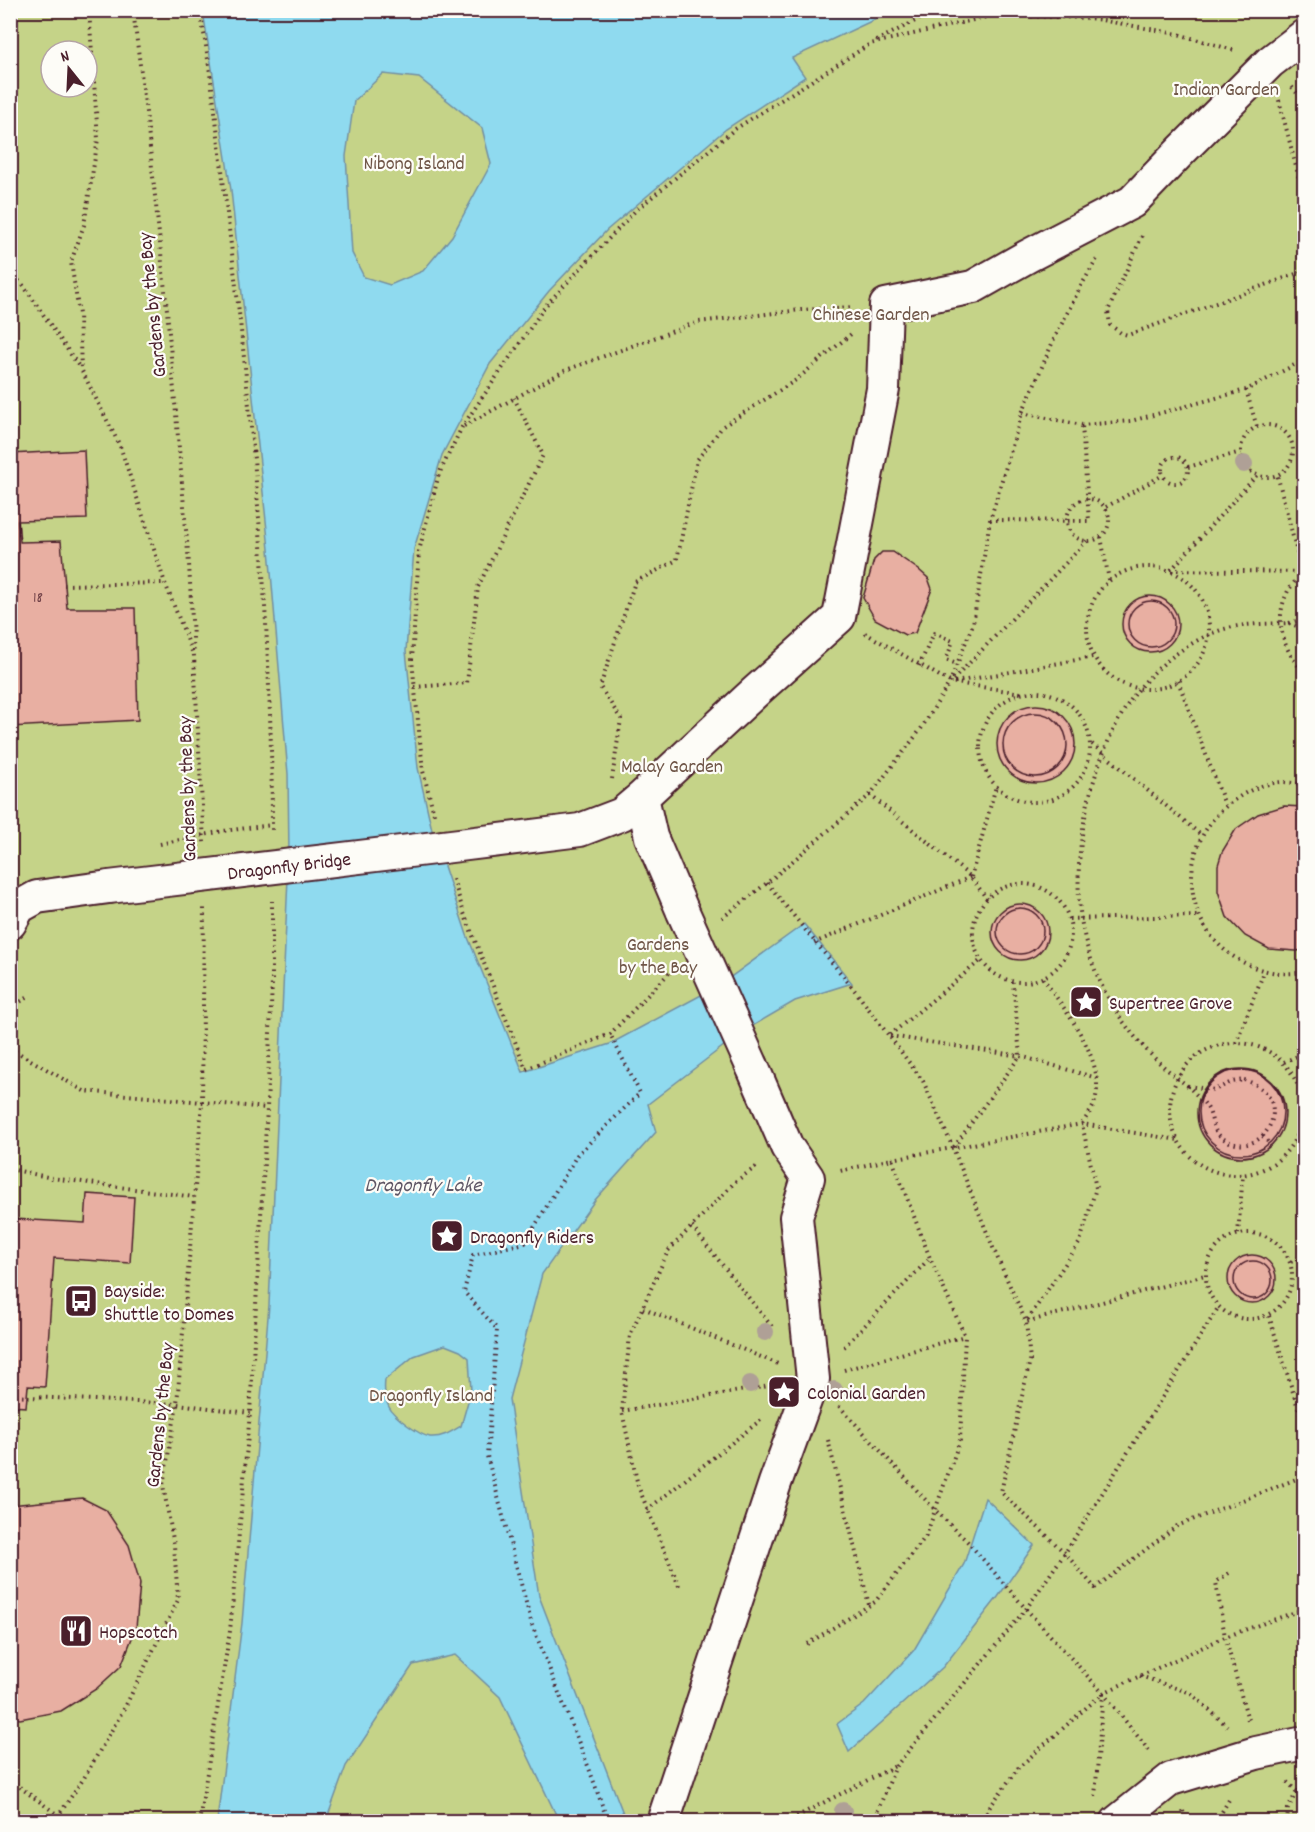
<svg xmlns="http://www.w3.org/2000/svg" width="1315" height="1832" font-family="Dekko,sans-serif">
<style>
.green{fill:#c5d388;stroke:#88795a;stroke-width:1.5;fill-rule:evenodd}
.water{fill:#8fdaef;stroke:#738fa1;stroke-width:1.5;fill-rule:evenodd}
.building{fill:#e8afa2;stroke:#4a1f2b;stroke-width:1.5}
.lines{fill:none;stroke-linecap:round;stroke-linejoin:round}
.street-casing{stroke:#4a1f2b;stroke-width:36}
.path{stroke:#4a1f2b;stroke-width:4;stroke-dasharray:1.5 4.5;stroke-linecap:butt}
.street{stroke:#fdfcf7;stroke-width:32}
.street-bridge-casing{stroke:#4a1f2b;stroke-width:36;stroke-linecap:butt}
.path-bridge{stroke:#4a1f2b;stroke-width:4;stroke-dasharray:1.5 4.5;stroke-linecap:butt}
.street-bridge{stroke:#fdfcf7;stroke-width:32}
.tree{fill:#afa096}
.labels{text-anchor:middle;stroke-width:4.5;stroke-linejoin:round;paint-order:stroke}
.number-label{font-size:16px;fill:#724349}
.park-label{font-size:20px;fill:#6f5547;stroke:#fdfcf7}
.street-label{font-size:20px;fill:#4a1f2b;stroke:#fdfcf7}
.poi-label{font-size:20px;fill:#4a1f2b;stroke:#fdfcf7;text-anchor:start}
.water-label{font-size:21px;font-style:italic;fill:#5f5766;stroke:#fdfcf7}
</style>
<rect width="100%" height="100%" fill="#fdfcf7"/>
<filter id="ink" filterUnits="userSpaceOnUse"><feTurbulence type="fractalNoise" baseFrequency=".0167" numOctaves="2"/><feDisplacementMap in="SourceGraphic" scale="12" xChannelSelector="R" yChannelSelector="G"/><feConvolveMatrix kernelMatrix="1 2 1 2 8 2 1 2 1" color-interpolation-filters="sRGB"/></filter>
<g filter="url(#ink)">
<path class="green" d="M11 11H1304V1821L11 1822ZM51 51H87V87H51Z"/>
<path class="water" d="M203 11H893L792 58 805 77 726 129 607 230 549 291 490 364 442 455 414 549 406 651 418 768 432 830 467 935 523 1072 610 1044 718 986 804 924 852 983 795 1001 742 1032 648 1104 656 1132 595 1200 542 1274 509 1399 539 1596 626 1821H559L500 1697 455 1655 413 1665 346 1766 326 1821H217L242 1623 269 1305 289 855 288 774 269 549 231 190ZM383 74 419 78 482 128 491 164 452 236 423 271 390 285 364 277 352 253 346 156 354 101ZM445 1345 460 1351 469 1358 471 1391 461 1426C451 1432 442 1438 430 1437 419 1435 394 1417 389 1407 384 1398 384 1389 385 1380L414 1356Z
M985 1498 1034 1545 998 1597 943 1667 849 1752 837 1724 864 1704 914 1650 964 1564Z"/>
<path class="building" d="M84 450 87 519 18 521 20 542 61 541 67 608H135L138 720 10 727V454Z
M882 552H893L919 570 928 578 932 589 915 633 905 635 875 619 863 598 874 560Z
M1122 624a28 28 0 1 1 56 0a28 28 0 1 1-56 0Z
M1128 624a23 23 0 1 1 46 0a23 23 0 1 1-46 0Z
M997 744a39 39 0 1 1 78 0a39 39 0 1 1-78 0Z
M1003 745a32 32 0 1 1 64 0a32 32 0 1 1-64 0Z
M1284 806 1304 807V950L1296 951 1269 949 1245 936 1227 917 1218 891V865L1222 852 1236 829 1258 814Z
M992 932a28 28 0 1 1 56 0a28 28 0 1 1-56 0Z
M997 931a23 23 0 1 1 46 0a23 23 0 1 1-46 0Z
M1197 1113a44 44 0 1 1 88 0a44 44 0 1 1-88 0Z
M1199 1112a42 42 0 1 1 84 0a42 42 0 1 1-84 0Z
M87 1194 134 1197 130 1263 54 1258 45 1387 28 1386 26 1407 10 1406V1278L14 1219 85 1223Z
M1228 1279a24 24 0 1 1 48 0a24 24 0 1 1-48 0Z
M1234 1280a19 19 0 1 1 38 0a19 19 0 1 1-38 0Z
M82 1498 106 1510 129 1545 140 1583 136 1628 121 1666 96 1689 61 1711 20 1719 10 1717V1505Z"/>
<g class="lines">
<defs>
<path id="street" d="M443 847 580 830 622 814 642 797
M683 912 651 837 642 797 754 693 839 617 883 389 886 305 973 287 1028 256 1132 202 1181 151 1270 62 1304 36
M10 923 19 907 37 897 109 887
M663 1822 775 1483 813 1379 796 1217 808 1178 787 1147 752 1066
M1117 1822 1171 1779 1256 1753 1304 1743"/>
</defs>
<use href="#street" class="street-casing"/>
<path class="path" d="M89 10 98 139 84 225 71 262 79 314 81 369 120 446 165 583 193 654
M133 10 147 120 167 310 189 564 204 843
M200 10C214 88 221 167 231 245 255 440 272 637 272 834
M10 26 12 10
M876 41 937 10
M1292 87 1304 102
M1279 100 1304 198
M1142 236 1108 311 1110 325 1121 333 1128 335 1304 271
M10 272 23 285 80 368
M1246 390 1257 427
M1022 413 1082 425 1131 421 1246 390 1304 360
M1241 451a26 26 0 1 1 52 0a26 26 0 1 1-52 0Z
M464 426 566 370 698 322 801 310 853 307
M1162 470a13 13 0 1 1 26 0a13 13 0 1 1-26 0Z
M1188 467 1241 452
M1067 520a21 21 0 1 1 42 0a21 21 0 1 1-42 0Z
M1106 507 1163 475
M990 520 1089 521 1082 425
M1101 537 1109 580
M1087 628a61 61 0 1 1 122 0a61 61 0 1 1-122 0Z
M1171 570 1302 572 1277 474
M1171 570 1257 475
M1302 572C1298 578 1292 585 1288 591 1273 620 1283 651 1304 672
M64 585 165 583
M1289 623 1304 629
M1289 623 1304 619
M865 633 950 682 1021 693
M919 666 934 633 953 641 946 660 957 664
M953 680 1087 541
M1178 681 1225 805
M955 682 1093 657
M414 687 467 683 478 587 543 455 514 398
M980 747a55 55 0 1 1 110 0a55 55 0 1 1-110 0Z
M1092 744 1201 835
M612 779 621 719 600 687 635 582 677 560 697 460 723 426 796 380 851 334
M1304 784C1297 784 1289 782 1282 782 1266 783 1251 789 1239 797 1172 838 1177 935 1251 966 1268 973 1286 975 1304 972
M870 795 971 877 987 899
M434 814 423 771 412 660 419 551 439 474 462 427 546 305 635 211 735 129 870 44 995 15 1090 18 1178 34 1233 50
M160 844 223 831 272 825
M971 877 996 786
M453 879 464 913 526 1069 610 1034 671 971
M767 883 856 992 923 1081 953 1148 994 1250 1026 1322 1030 1360 1001 1492 1065 1553 1095 1588 1177 1526 1304 1476
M973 933a49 49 0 1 1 98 0a49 49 0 1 1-98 0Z
M722 918 767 883 870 795 921 729 950 682 973 624 990 520 1022 413 1054 339 1081 286 1097 259
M1069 919 1199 916
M814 943 971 877
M1043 978C1065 1011 1109 1062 1094 1104 1092 1111 1085 1118 1082 1124L1096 1188 1080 1242 1026 1322 1205 1275
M10 1007 29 997
M890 1035 980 961
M890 1036 1020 1056 1097 1078
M1236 1043 1264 972
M1170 1109a66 66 0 1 1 132 0a66 66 0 1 1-132 0Z
M10 1048 84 1091 267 1108
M1284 1062 1304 1053
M1244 1080C1303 1097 1260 1169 1220 1136 1212 1129 1213 1121 1209 1111 1205 1102 1195 1094 1188 1086L1214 1090 1232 1082Z
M1263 1136 1271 1146
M1294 1142 1304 1143
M954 1147 1020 1056 1013 982
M892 1159 1082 1124 1178 1140
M10 1169 52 1178 194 1197
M692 1227 773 1328
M1206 1276a43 43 0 1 1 86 0a43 43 0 1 1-86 0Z
M1238 1234 1243 1174
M1291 1262 1304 1257
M643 1308 778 1364
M1269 1316 1304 1427
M844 1347 930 1258
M844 1370 965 1336
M10 1396 177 1404 250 1413
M839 1406 935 1510 967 1541 1026 1609 1103 1693 1151 1753
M622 1411 775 1385
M828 1440 869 1605
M647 1510 762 1419
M1229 1573 1216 1582 1225 1637 1248 1720
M679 1586 638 1486 622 1411 630 1335 668 1251 736 1181 759 1165
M807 1644 875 1602 926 1536 960 1440 965 1336 930 1258 892 1159 840 1171
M1140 1676 1191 1693 1227 1726
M1103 1693 1225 1637 1304 1609
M10 1780 58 1815
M1287 1782 1304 1798
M1183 1811 1186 1822
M54 1822 84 1778 125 1707 178 1600 174 1545 163 1485 177 1404 202 1103 204 908
M199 1822 230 1631 250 1413 267 1108 272 982V901
M608 1822 590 1771 532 1625 487 1456 497 1329 464 1292 473 1255 525 1243 577 1155 640 1093 610 1034
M786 1822 895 1766
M873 1822 896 1766 1026 1609 1065 1553 1218 1308
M979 1822 1018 1768 1103 1693 1095 1797
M1216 1822 1230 1798
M1287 1822 1288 1809 1297 1791"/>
<use href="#street" class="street"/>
<defs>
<path id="street-bridge" d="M109 887 443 847
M683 912 752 1066"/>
</defs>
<use href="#street-bridge" class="street-bridge-casing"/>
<path class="path-bridge" d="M1188 1086C1132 1046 1092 988 1081 919 1071 849 1092 756 1132 698 1152 669 1188 641 1221 630 1243 623 1266 624 1289 623"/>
<use href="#street-bridge" class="street-bridge"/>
</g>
<g class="tree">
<circle cx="1244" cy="464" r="9"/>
<circle cx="765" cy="1332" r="9"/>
<circle cx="750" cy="1384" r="9"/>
<circle cx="834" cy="1390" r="9"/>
<circle cx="843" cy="1811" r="9"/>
</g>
</g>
<defs>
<symbol id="sight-square" viewBox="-11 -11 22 22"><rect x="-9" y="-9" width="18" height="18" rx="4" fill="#4a1f2b" stroke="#fdfcf7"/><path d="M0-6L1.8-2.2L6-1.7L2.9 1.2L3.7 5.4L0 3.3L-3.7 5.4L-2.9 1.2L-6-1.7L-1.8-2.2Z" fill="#fff"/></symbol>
<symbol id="bus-square" viewBox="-11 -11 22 22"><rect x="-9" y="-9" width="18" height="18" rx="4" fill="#4a1f2b" stroke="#fdfcf7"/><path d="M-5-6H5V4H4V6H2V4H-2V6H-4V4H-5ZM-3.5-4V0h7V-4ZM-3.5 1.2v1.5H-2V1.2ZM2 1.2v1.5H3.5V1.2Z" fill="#fff"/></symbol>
<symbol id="restaurant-square" viewBox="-11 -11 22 22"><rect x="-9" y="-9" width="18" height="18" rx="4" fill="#4a1f2b" stroke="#fdfcf7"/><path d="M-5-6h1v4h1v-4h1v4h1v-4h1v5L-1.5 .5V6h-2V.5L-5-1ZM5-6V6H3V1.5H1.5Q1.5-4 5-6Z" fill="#fff"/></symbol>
</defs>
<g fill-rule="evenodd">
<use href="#sight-square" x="1067" y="983" width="38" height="38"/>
<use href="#sight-square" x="428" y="1217" width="38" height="38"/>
<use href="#bus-square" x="62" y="1282" width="38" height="38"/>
<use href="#sight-square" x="765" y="1373" width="38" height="38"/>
<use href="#restaurant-square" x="57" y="1612" width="38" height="38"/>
</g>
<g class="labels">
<g class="number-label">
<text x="38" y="602">18</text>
</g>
<g class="park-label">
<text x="1226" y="95">Indian Garden</text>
<text x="414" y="169">Nibong Island</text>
<text x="871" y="320">Chinese Garden</text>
<text x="672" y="772">Malay Garden</text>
<text x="658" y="950">Gardens<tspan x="658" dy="23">by the Bay</tspan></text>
<text x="431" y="1401">Dragonfly Island</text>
</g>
<g class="street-label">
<text transform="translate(151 305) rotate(-96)" y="7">Gardens by the Bay</text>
<text transform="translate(186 789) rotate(-92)" y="7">Gardens by the Bay</text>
<text transform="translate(289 865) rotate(-7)" y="7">Dragonfly Bridge</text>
<text transform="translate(159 1415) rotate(-84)" y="7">Gardens by the Bay</text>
</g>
<g class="poi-label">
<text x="1109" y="1009">Supertree Grove</text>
<text x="470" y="1243">Dragonfly Riders</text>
<text x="104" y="1297">Bayside:<tspan x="104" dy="23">Shuttle to Domes</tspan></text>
<text x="807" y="1399">Colonial Garden</text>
<text x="99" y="1638">Hopscotch</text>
</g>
<g class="water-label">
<text x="423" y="1191">Dragonfly Lake</text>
</g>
</g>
<rect width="1315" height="1832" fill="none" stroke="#fdfcf7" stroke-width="36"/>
<rect x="18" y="18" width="1279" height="1796" fill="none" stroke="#4a1f2b" stroke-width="2" filter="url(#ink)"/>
<g transform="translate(69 69) rotate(342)"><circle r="28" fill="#fdfcf7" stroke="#b5a4a5" stroke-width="1.5"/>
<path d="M0-4.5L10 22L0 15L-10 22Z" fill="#4a1f2b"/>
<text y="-9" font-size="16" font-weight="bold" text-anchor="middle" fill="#4a1f2b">N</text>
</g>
</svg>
